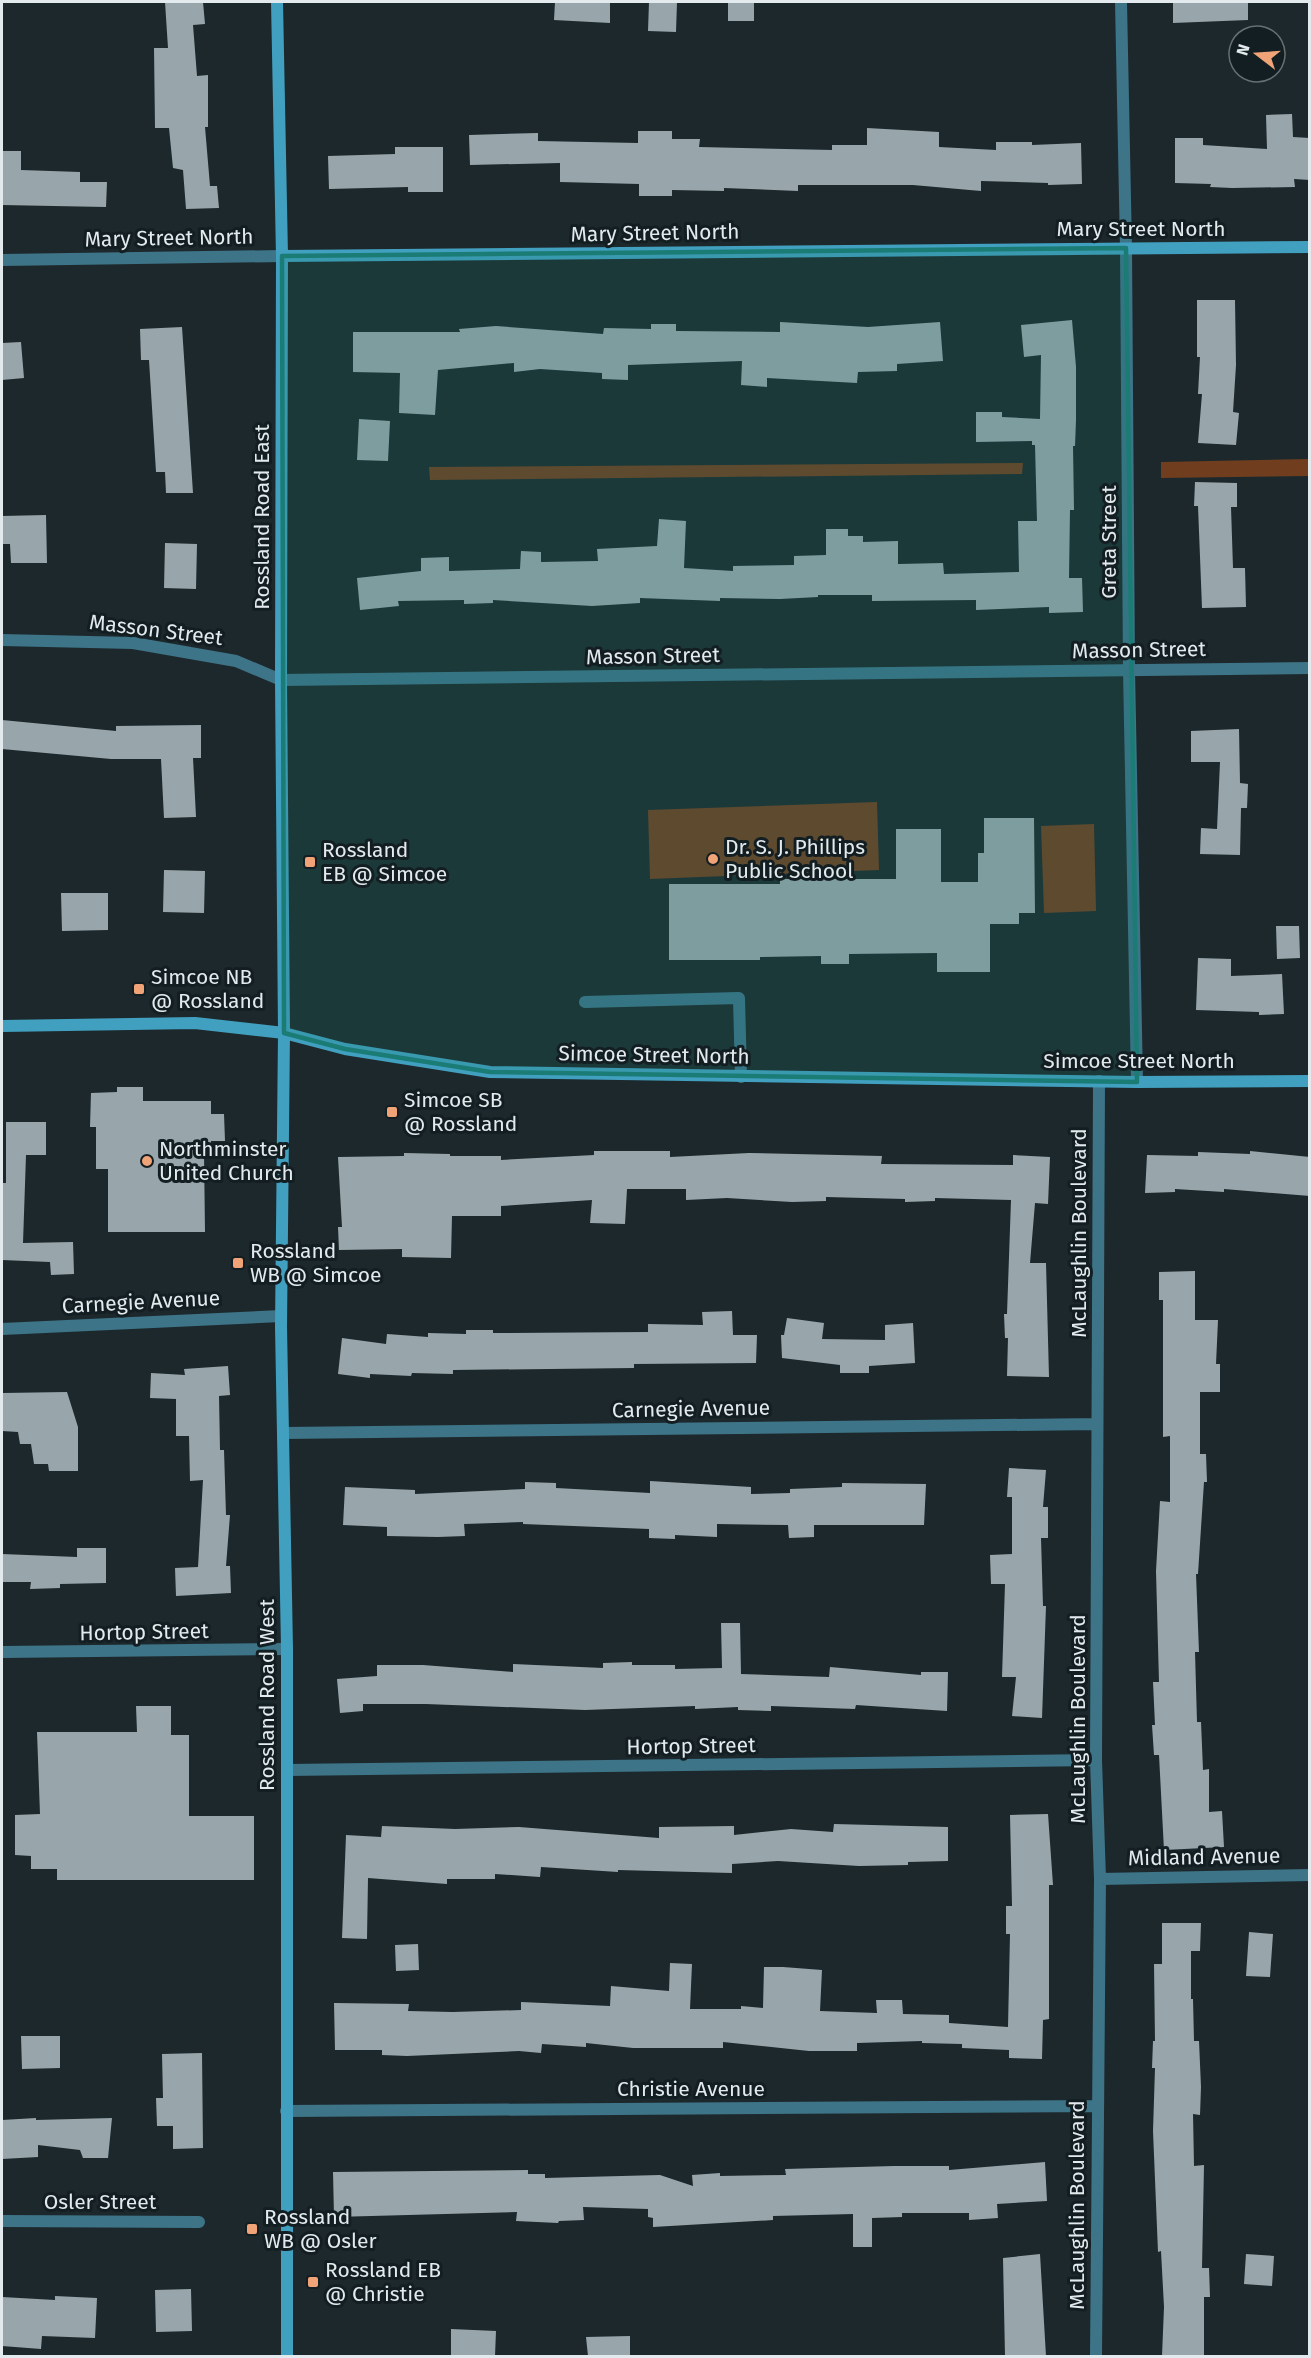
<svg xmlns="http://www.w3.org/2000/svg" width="1311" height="2358" font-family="'Fira Sans',sans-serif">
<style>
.green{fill:#703e1e}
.building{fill:#98a6ab}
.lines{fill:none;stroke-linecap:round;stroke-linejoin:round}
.lane{stroke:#3d7487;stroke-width:12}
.street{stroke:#3d7487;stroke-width:12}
.secondary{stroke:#41a0bf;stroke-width:12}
.marked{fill:#1a7c74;fill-opacity:0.2;stroke:#1a7c74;stroke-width:4.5;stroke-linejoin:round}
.poi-dot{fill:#efa377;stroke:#131e22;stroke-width:2}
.labels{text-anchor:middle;stroke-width:6;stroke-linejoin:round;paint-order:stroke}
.street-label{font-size:21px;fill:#e2eaed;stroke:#131e22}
.poi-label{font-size:21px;fill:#e2eaed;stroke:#131e22;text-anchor:start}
</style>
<rect width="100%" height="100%" fill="#1d282c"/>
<path class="green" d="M1309 459V476L1161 478V462Z
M1023 463 1022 474 430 480 429 467Z
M877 802 879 870 650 879 648 810Z
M1094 824 1096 911 1044 913 1041 826Z"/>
<path class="building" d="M165 2H203L205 24 193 25 197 76 208 75V127H205L210 186H217L219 208 186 209 183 170 173 168 169 128H155L154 48H168Z
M555 2H610V23L554 20Z
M649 2H677L676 32 648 31Z
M728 2H754V21H728Z
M1173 2H1248V20L1173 23Z
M1292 114 1293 137 1310 138V180L1294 179 1295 187 1232 188 1210 187 1211 184 1175 183V138H1203V145L1267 149 1266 115Z
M867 128 939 132V147L996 150V142H1032V145L1081 143 1082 184 1048 185V183L981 181V191L913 185H798V191L724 188V191L672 190V196H639V184L560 182V163L470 165 469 135 538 133V141L638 143V131H672V139H700L699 147 832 150V145H867Z
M395 147H443V192H408V187L329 189 328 156 395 154Z
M2 151H21V170L80 172V182H107L106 207 2 205Z
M1197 300H1235L1236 365 1233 412 1239 413 1236 445 1198 443 1202 394H1198L1200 357H1197Z
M1072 320 1076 367V420L1075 446H1073L1074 510H1070L1069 578H1082L1083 612 1049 613V607L976 610V600L872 601V595H818V597L780 599 720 598V601L640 598V603L592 606 493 600V603L464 604V600L398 601 399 606 360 610 357 578 421 571V558L449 557V571L520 569 521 551 541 552V562L598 561 597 549 657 546 659 519 686 521 684 568 733 571V566L794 565V556L826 555V529H848V536H863V542L898 541V564L943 563 944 574 1019 572 1018 521H1037L1035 445H1032V441L976 442V412H1002V417L1040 419 1041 355 1024 357 1021 325Z
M780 322 868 327 940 322 943 361 897 364V371L858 372 857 383 767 378V387L741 385 742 361 628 365V380L602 379V373L540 369 514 372V363L438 370 435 415 399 413 400 373 353 372V332H460L459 329 496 326 603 334 604 328 651 329V324H676V331L780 332Z
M182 327 193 493H166L165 472H156L149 360H141L140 329Z
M21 342 24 378 2 380V343Z
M359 419 390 421 388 461 357 460Z
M1195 482 1237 483V507H1231L1233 568H1245L1246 607 1202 608 1198 506H1194Z
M46 515 47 563H11L10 544H2V516Z
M165 543 197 544 196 589 164 588Z
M2 720 116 731V726L201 725V758H193L196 817 164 818 161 759H111L2 749Z
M1239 729 1240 783 1248 784 1247 808H1241L1240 855 1200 854 1201 828 1217 829 1220 762H1191V731Z
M984 818H1034L1035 913H1019V924H990V972H937V953L849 954V964H821V956L760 957V960H669V884H780V879H896V829H941V882H978V853H984Z
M164 870 205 871 204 913 163 912Z
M61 893H108V930L62 931Z
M1276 926H1299L1300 958 1277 959Z
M1198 958 1231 959V976L1282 974 1284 1014 1259 1015V1012L1196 1010Z
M117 1087H143V1101H211V1114H224L225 1141H211V1153H204L205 1232H108V1169H96V1127H90L91 1093 117 1092Z
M6 1122H46V1155H26L23 1243 73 1242 74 1274 51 1275 50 1262 2 1260V1183H6Z
M594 1151H670V1157L749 1153 882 1156 881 1164 1013 1165V1155L1050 1157 1048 1204 1035 1203 1030 1263H1046L1049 1377 1007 1376 1008 1338H1005L1004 1314H1007L1011 1200 935 1198V1201L905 1202V1199L826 1197V1201L792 1202 727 1198 686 1200V1189H627L625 1224 590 1223 592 1200 501 1206V1216H452L451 1258 402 1257V1249L339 1250 338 1227H342L338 1157 404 1156V1153L450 1154V1156H501V1160L594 1155Z
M1250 1151 1310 1157V1196L1224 1189V1192L1175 1189V1192L1145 1193 1147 1155 1198 1156V1152L1250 1154Z
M1195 1271V1320H1218L1216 1364H1220V1392H1200V1454H1206L1207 1482H1204L1198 1574H1196L1199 1652H1195L1197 1722H1201L1203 1770 1209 1769V1812L1222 1811 1224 1847 1164 1850 1159 1755H1154L1152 1725H1155L1153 1682H1159L1156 1571 1160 1501 1170 1502V1436L1163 1437V1300H1159V1272Z
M732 1311 733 1335H757L756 1363 634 1364V1368L453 1370V1374L412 1373 411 1376 370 1374V1378L338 1374 342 1338 386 1344 387 1334 428 1337V1333L466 1334V1330H493V1333L648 1332V1324L703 1325 702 1312Z
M787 1318 824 1323 822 1339 885 1340V1325L913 1323 915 1363 869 1366V1373H840V1365L782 1358 781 1335H784Z
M228 1366 230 1395 219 1396 220 1450H224L226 1515H230L226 1566H230L231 1593 176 1596 175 1568 198 1567 203 1480 190 1481 189 1436H176V1399L150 1398 151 1373 185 1375 184 1369Z
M67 1392 78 1427V1471H49L48 1464H34L31 1444H20L18 1432 2 1431V1393Z
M1009 1468 1046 1470 1043 1507H1048V1538H1041L1043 1606H1046L1042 1718 1012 1716 1016 1677H1002L1005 1584H991L990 1555 1012 1554V1497H1007Z
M650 1481 751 1487V1494L790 1493V1489L842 1487V1483L926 1484 924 1525H814V1537L789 1538 788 1525 717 1524V1537L675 1535V1539L649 1538V1529L523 1524V1522L464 1524 465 1536 438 1537 387 1536V1527L343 1525 345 1487 415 1490V1494L525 1489V1482L556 1483V1488L650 1493Z
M77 1548H106V1583L60 1584V1588L30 1589 31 1582H2V1554L77 1557Z
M721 1623H740L741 1674 829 1677 830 1667 921 1675V1672H948L947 1711 856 1705 855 1709 771 1706V1711L738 1710V1707L695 1709V1706L585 1710 426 1704H363V1711L340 1713 337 1679 377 1676V1665H423L513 1672V1664L603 1668V1663L632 1662V1665H675V1669L722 1668Z
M136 1706H171V1735H189V1816H254V1880H57V1869H31V1856L15 1855V1815L40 1814 37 1732H137Z
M1048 1814 1053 1885H1049V2019L1043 2020 1042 2059 1009 2058V2050L962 2048V2044L922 2043V2041L857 2043V2051H809L723 2042V2048H633L586 2043V2047L542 2044 541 2053 519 2051 407 2056 382 2055V2050H335L334 2003 409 2004 408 2011 453 2012 521 2010V2002L610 2006 611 1986 669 1991 670 1963 692 1964 690 2009H741V2006L763 2008 764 1967H783L822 1970 820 2011 877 2013 876 2000H902L903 2014 949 2015V2023L1008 2027 1010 1934H1006V1906H1012L1010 1815Z
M834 1824 948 1827V1861L908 1862V1865L859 1866 778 1861 732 1864V1873L618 1870V1872L541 1867 540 1877 495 1874V1879H447V1884L368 1878 367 1939 342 1938 346 1835 381 1837 382 1826 455 1829 519 1827 659 1838V1827L734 1826V1835L791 1829 833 1832Z
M1162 1923H1201L1200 1951H1191V1999H1193L1194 2041H1199L1201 2087 1200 2115 1193 2114 1194 2166 1204 2165 1202 2268H1209L1210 2297H1204V2356H1162L1164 2307 1161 2251 1158 2252 1153 2131 1155 2068H1152L1153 2041H1155L1154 1964H1162Z
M1249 1932 1273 1934 1270 1977 1246 1976Z
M418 1944 419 1970 396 1971 395 1945Z
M21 2036H60V2068L22 2069Z
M202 2053 203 2148 173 2149V2126H157L156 2098H163L162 2054Z
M36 2118V2120L112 2118 108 2158H83L80 2150 38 2145V2157L2 2159V2120Z
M1045 2162 1047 2201 997 2204 998 2218 969 2220V2213H902V2217L872 2218V2247H853V2214L773 2216V2220L653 2227V2218L648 2217V2209L583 2207 584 2220 559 2221 558 2223 516 2221 517 2212 334 2217 333 2172 528 2170V2174H545V2178L660 2175 693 2186 692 2175 720 2173V2176L786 2175 785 2169 894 2166H949V2170Z
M1040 2254 1046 2356H1005L1003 2258Z
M1246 2254 1274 2256 1272 2286 1244 2284Z
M191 2289 192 2331 156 2332 155 2290Z
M55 2296 97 2298 95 2338 42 2336 41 2349 2 2346V2297L55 2300Z
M451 2329 496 2331 495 2356H451Z
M630 2336V2356H588L586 2337Z"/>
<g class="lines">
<path class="lane" d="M585 1002 739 998 741 1077"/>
<path class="street" d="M1121 2 1126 248 1129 670 1137 1082
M2 260 282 256
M2 640 133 643 236 661 281 680 1310 668
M2 1329 281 1316
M284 1433 1097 1424
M2 1652 287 1649
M287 1770 1096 1760
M1100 1879 1310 1875
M286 2111 1097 2106
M2 2221 199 2222
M1096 2356 1100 1879 1096 1760 1099 1081"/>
<path class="secondary" d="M277 2 282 256 281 680 284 1033 281 1327 287 1649V2356
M282 256 1310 247
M2 1026 195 1023 284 1033 345 1049 490 1072 1137 1082 1310 1081"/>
</g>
<path class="marked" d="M1126 248 1137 1082 490 1072 345 1049 284 1033 282 256Z"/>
<g class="poi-dot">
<circle cx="713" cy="859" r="6"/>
<rect x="304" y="856" width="12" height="12" rx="3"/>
<rect x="133" y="983" width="12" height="12" rx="3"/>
<rect x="386" y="1106" width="12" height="12" rx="3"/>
<circle cx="147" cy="1161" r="6"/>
<rect x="232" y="1257" width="12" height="12" rx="3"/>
<rect x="246" y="2223" width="12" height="12" rx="3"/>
<rect x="307" y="2276" width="12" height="12" rx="3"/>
</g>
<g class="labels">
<g class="street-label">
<text x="1141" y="236">Mary Street North</text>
<text transform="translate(655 233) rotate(-1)" y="7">Mary Street North</text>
<text transform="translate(169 238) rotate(-1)" y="7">Mary Street North</text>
<text transform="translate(262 517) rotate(-90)" y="7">Rossland Road East</text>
<text transform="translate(1109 542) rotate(-90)" y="7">Greta Street</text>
<text transform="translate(156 630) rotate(7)" y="7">Masson Street</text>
<text transform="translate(1139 650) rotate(-1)" y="7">Masson Street</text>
<text transform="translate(653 656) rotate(-1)" y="7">Masson Street</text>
<text transform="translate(654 1055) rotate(1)" y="7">Simcoe Street North</text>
<text x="1139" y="1068">Simcoe Street North</text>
<text transform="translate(1079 1233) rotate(-90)" y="7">McLaughlin Boulevard</text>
<text transform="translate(141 1302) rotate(-3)" y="7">Carnegie Avenue</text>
<text transform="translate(691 1409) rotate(-1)" y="7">Carnegie Avenue</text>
<text transform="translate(144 1632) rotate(-1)" y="7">Hortop Street</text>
<text transform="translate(267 1695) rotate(-90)" y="7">Rossland Road West</text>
<text transform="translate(1078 1719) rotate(-90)" y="7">McLaughlin Boulevard</text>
<text transform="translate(691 1746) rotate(-1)" y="7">Hortop Street</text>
<text transform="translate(1204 1857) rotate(-1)" y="7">Midland Avenue</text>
<text x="691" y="2096">Christie Avenue</text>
<text x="100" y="2209">Osler Street</text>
<text transform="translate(1077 2205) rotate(-90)" y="7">McLaughlin Boulevard</text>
</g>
<g class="poi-label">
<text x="725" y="854">Dr. S. J. Phillips<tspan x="725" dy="24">Public School</tspan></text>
<text x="322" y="857">Rossland<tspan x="322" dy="24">EB @ Simcoe</tspan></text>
<text x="151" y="984">Simcoe NB<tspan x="151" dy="24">@ Rossland</tspan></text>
<text x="404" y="1107">Simcoe SB<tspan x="404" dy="24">@ Rossland</tspan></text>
<text x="159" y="1156">Northminster<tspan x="159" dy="24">United Church</tspan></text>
<text x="250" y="1258">Rossland<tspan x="250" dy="24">WB @ Simcoe</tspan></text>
<text x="264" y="2224">Rossland<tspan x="264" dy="24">WB @ Osler</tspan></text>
<text x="325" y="2277">Rossland EB<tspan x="325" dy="24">@ Christie</tspan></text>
</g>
</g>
<rect width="1311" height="2358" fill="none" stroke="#e2eaed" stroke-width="6"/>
<g transform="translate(1257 54) rotate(287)"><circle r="28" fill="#131e22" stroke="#667073" stroke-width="1.5"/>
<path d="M0-4.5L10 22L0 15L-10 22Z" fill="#efa377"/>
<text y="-9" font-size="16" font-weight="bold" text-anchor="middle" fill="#e2eaed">N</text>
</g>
</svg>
